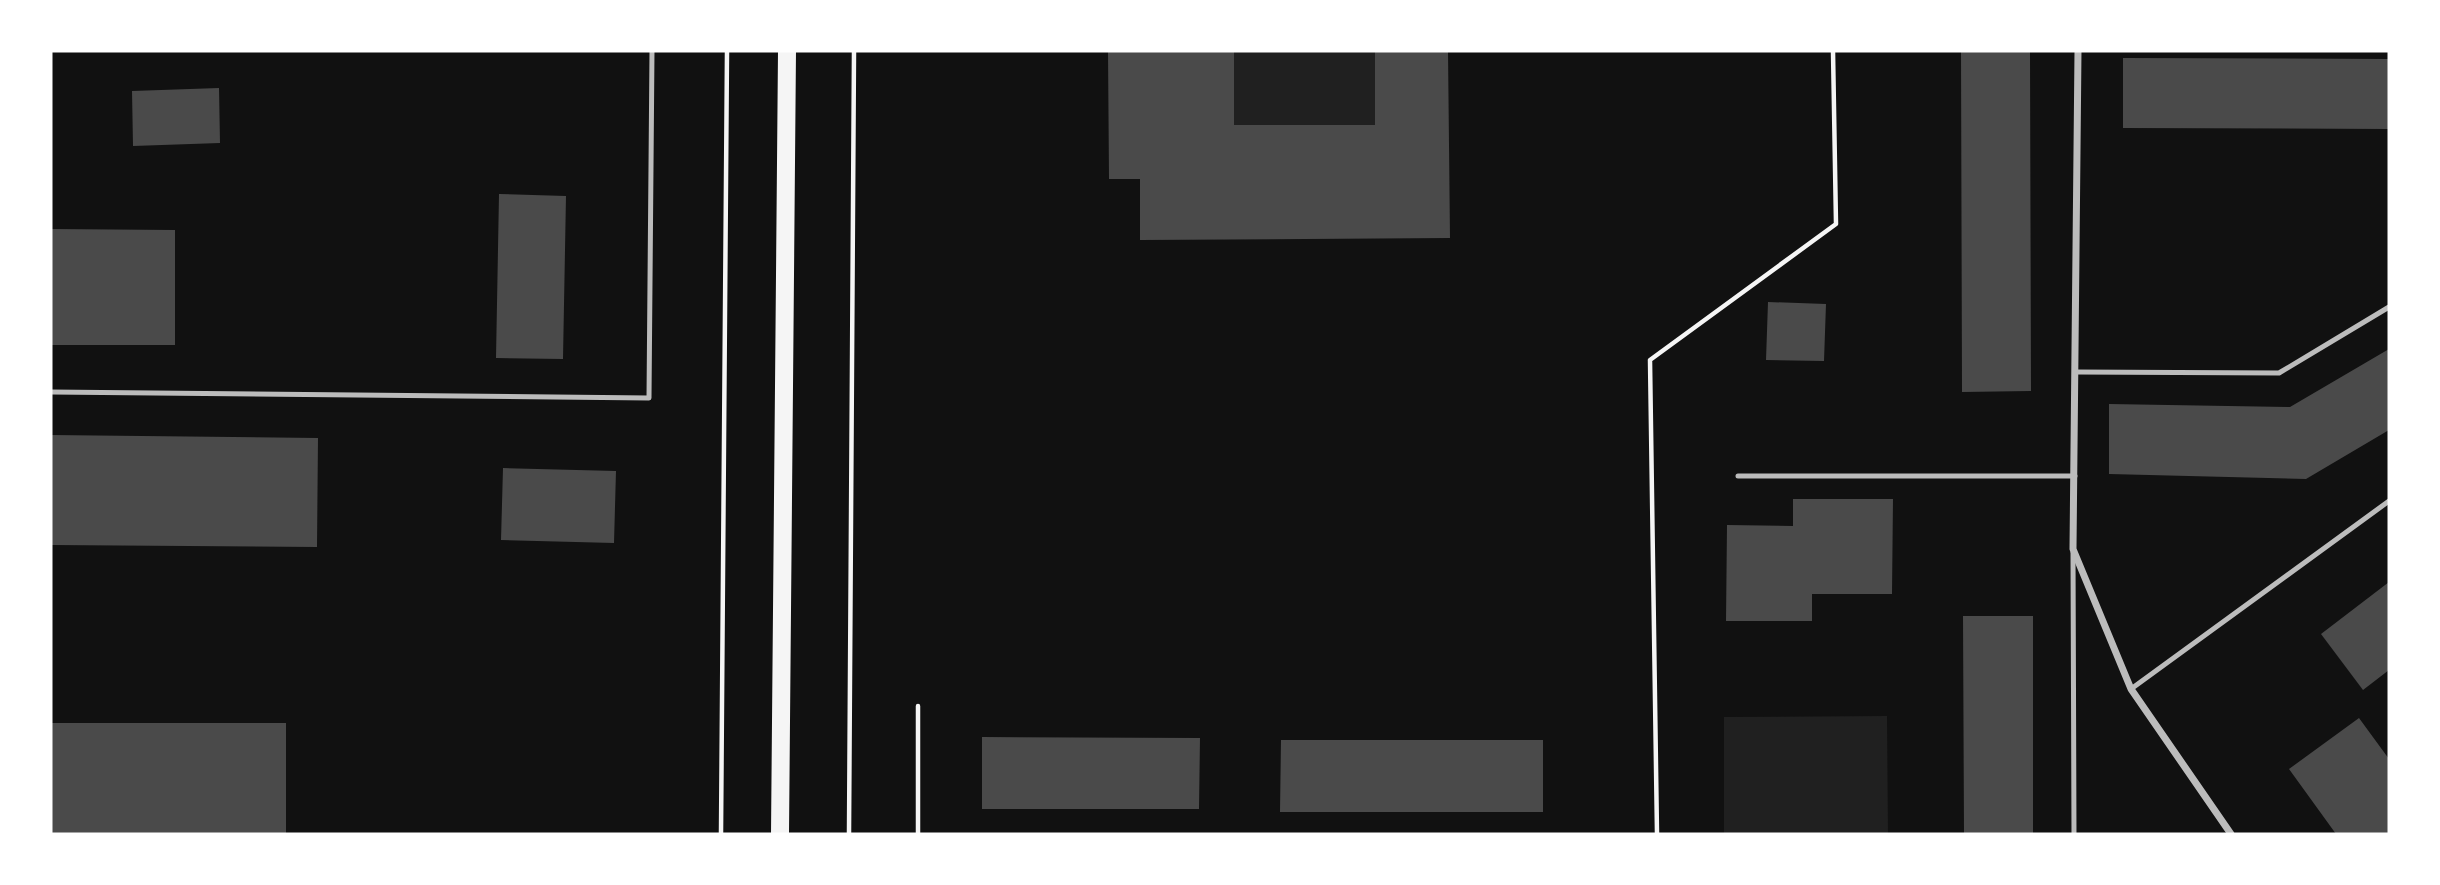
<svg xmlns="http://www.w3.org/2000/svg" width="2440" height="885" font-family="Montserrat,sans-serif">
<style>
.green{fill:#202020}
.building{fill:#4a4a4a}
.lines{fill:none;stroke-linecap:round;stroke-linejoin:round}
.path{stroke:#f5f5f5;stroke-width:4.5}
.service{stroke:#bcbcbc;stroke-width:5}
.minor{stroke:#bcbcbc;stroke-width:7}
.primary{stroke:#f5f5f5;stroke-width:18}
</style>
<rect width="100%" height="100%" fill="#111"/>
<path class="green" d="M1234 51H1375V125H1234Z
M1887 716 1888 834H1724V717Z"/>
<path class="building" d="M1108 51H1234V125H1375V51H1448L1450 238 1140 240V179H1109Z
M1961 51H2030L2031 391 1962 392Z
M2123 58 2389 59V129L2123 128Z
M219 88 220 143 133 146 132 91Z
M499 194 566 196 563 359 496 358Z
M51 229 175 230V345H51Z
M1768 302 1826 304 1824 361 1766 360Z
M2389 349V430L2306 479 2109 474V404L2290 407Z
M51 435 318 438 317 547 51 545Z
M503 468 616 471 614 543 501 540Z
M1793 499H1893L1892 594H1812V621H1726L1727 525 1793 526Z
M2389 582V670L2363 690 2321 634Z
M1963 616H2033V834H1964Z
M2359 718 2389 759V834H2336L2289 769Z
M51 723H286V834H51Z
M982 737 1200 738 1199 809H982Z
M1281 740H1543V812H1280Z"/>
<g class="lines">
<path class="path" d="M721 834 727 51
M849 834 854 51
M918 834V706
M1657 834 1650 360 1836 224 1833 51"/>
<path class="service" d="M2076 372 2279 373 2389 307
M51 392 649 398 652 51
M1738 476H2075
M2073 552 2074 834
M2131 689 2389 501"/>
<path class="minor" d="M2078 51 2073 549 2131 689 2231 834"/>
<path class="primary" d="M780 834 787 51"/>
</g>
<rect width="2440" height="885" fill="none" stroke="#ffffff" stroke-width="105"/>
</svg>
